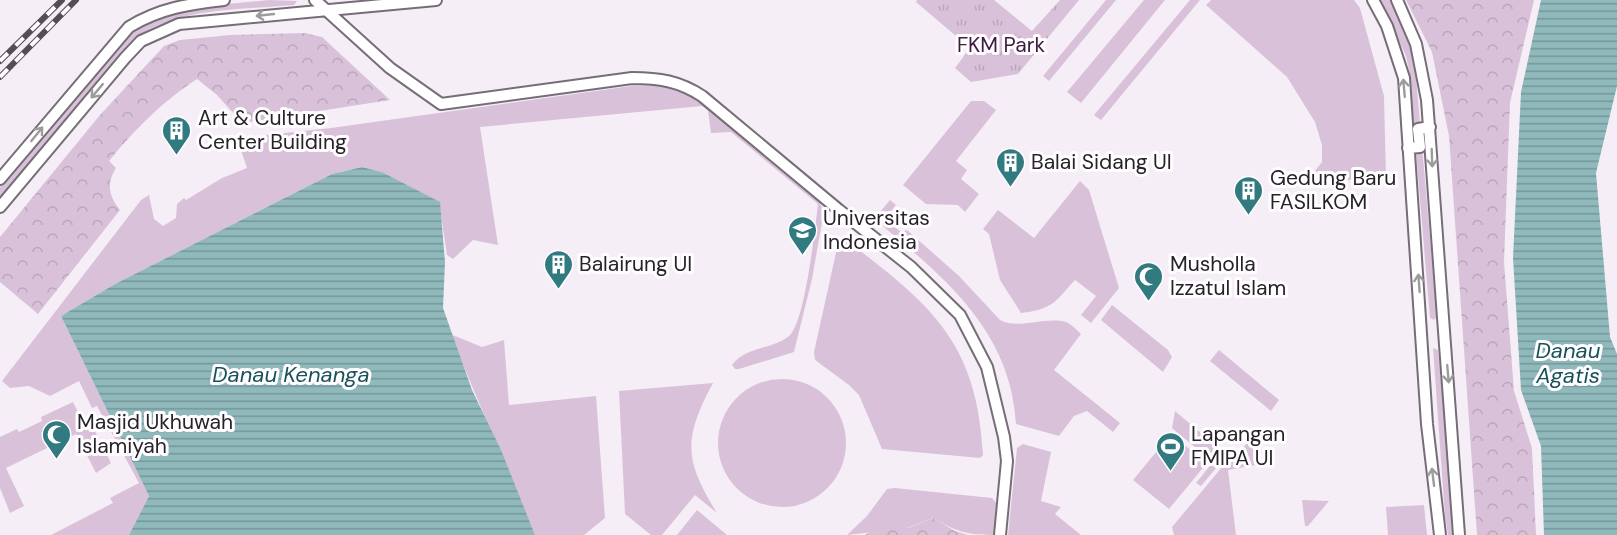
<svg xmlns="http://www.w3.org/2000/svg" width="1617" height="535" font-family="'DM Sans',sans-serif">
<style>
.green{fill:#d9c2d9}
.forest{fill:url(#forest-crowns)}
.park{fill:url(#park-tufts)}
.water{fill:url(#water-rules)}
.lines{fill:none;stroke-linecap:round;stroke-linejoin:round}
.street-casing{stroke:#766e76;stroke-width:14}
.street{stroke:#fff;stroke-width:10}
.rail-casing{stroke:#534e53;stroke-width:6}
.rail{stroke:#fffdff;stroke-width:4;stroke-dasharray:11;stroke-linecap:butt}
.oneway{stroke:#9d9c9d}
.labels{text-anchor:middle;stroke-width:6;stroke-linejoin:round;paint-order:stroke}
.park-label{font-size:21px;fill:#3c1b3d;stroke:#fffdff}
.poi-label{font-size:21px;fill:#262326;stroke:#fffdff;text-anchor:start}
.water-label{font-size:22px;font-style:italic;fill:#175256;stroke:#fffdff}
</style>
<defs>
<pattern id="forest-crowns" width="20" height="18" patternUnits="userSpaceOnUse" patternTransform="scale(1.5)"><rect width="20" height="18" fill="#d9c2d9"/><path d="M2 6a3 3 0 1 1 6 0M12 15a3 3 0 1 1 6 0" fill="none" stroke="#baa6ba"/></pattern>
<pattern id="park-tufts" width="24" height="20" patternUnits="userSpaceOnUse" patternTransform="scale(1.5)"><rect width="24" height="20" fill="#d9c2d9"/><path d="M3 7l-1-3M5 7V3M7 7l1-3M15 17l-1-3M17 17v-4M19 17l1-3" fill="none" stroke="#baa6ba"/></pattern>
<pattern id="water-rules" width="6" height="5" patternUnits="userSpaceOnUse" patternTransform="scale(1.5)"><rect width="6" height="5" fill="#90b9bc"/><path d="M0 2.5h6" fill="none" stroke="#759699"/></pattern>
</defs>
<rect width="100%" height="100%" fill="#f6eef6"/>
<path class="green" d="M269 0 297 1 294 5C242 10 180 7 136 37L0 198V187L132 32C172 5 222 5 269 0Z
M1106 0H1116L1049 81 1043 76Z
M1144 0H1165L1081 103 1067 92Z
M1190 0H1200L1101 120 1094 115Z
M1211 0H1354L1360 8 1384 96 1386 176 1304 185 1322 162V145L1315 122 1287 77 1206 5Z
M1380 0H1391L1413 53 1415 66 1437 317 1434 320 1430 318 1409 70 1406 56Z
M657 85 696 97 819 202 824 211 812 279 794 352 739 369H735L732 365C746 346 772 350 789 336 805 323 815 228 818 204L731 132 711 133 708 111 702 106 480 127 498 245 473 240 453 259 447 255 439 202 382 172 362 167 332 174 115 284 61 316 149 496 129 535H51L113 503 110 498 139 483 97 406 92 408 79 381 50 396 29 386 10 388 2 381 141 200 149 195 154 219 163 226 176 218 177 204 184 198 186 200 222 178 247 168 237 138 331 128 631 86Z
M971 101H984L996 110 956 161 967 170 961 179 979 194 965 212 958 205 926 204 903 185Z
M1080 181 1089 190 1119 288 1091 323 1081 315 1096 296 1075 280C1054 303 1053 309 1021 313L1000 280 989 234 983 229 998 210 1034 238Z
M890 200 896 205 885 219 901 232 907 230 959 276 1000 320C1018 330 1045 316 1066 322 1071 324 1077 330 1081 334L1054 370 1120 423 1113 432 1087 411 1074 416 1059 436 1016 424C1011 331 944 277 878 222L876 217Z
M839 239 846 240C931 305 977 341 983 455L980 458 882 449 859 395 849 385 815 360 814 352Z
M1112 305 1168 350 1172 357 1163 372 1101 320Z
M450 334 482 347 504 340 509 405 596 396 605 518 584 535H535Z
M1433 348 1438 350 1456 535H1448L1445 516Z
M1219 350 1279 400 1271 411 1210 361Z
M718 443a64 64 0 1 1 128 0a64 64 0 1 1-128 0Z
M713 383C683 439 684 460 717 513L695 495 662 535H651L625 514 619 391Z
M73 402 84 424 90 421 111 463 96 473 76 434 6 468 24 506 10 513 0 488V437L17 429 19 432 42 421 41 417Z
M1175 411 1227 455 1201 486 1196 483 1213 462 1172 428Z
M1171 434 1207 463 1169 509 1133 480Z
M1249 441 1254 446 1256 465 1228 470 1236 535H1174L1172 527 1228 460H1232Z
M1023 444 1051 452 1041 501 1061 507 1055 514 1081 535H1008L1017 448Z
M895 488 992 498 999 506 996 535C967 535 957 532 933 518L907 528 847 535 867 516 887 489Z
M1302 500 1329 501 1308 526H1305Z
M1424 505 1427 535H1388L1386 507Z
M697 510 727 535H677Z"/>
<path class="forest" d="M1406 0H1534L1510 103 1504 262 1514 391 1532 448 1536 535H1477L1449 136 1432 52Z
M305 33 322 37 390 100 242 123 217 95 197 79C162 102 135 129 109 161L116 168C106 183 109 197 120 210L38 314 0 282V237L100 115 164 46 180 40 230 35Z
M933 518 955 531 968 535H865L880 525 898 520 908 528Z"/>
<path class="park" d="M917 0H994L1032 31 1060 0H1079L1018 74 971 82 955 68 970 48 916 2Z"/>
<path class="water" d="M1541 0H1617V86L1596 173 1610 337 1617 354V535H1544L1541 446 1521 390 1513 258 1521 92Z
M362 167 382 172 440 202 445 262 443 308 472 390 501 450 535 535H129L149 496 61 316 115 284 332 174Z"/>
<g class="lines">
<defs>
<path id="street" d="M315 0 390 68 441 104 632 78C659 78 679 81 702 96L839 210 911 267 960 315 987 367 1004 437 1007 461 1000 535
M1373 0 1387 26 1404 78 1427 424 1440 535
M1397 0 1416 44 1427 100 1459 535
M1408 148 1420 147 1418 129 1430 127
M0 179 129 27C160 8 189 4 224 0
M0 207 125 58 141 41 179 24 436 0"/>
</defs>
<use href="#street" class="street-casing"/>
<use href="#street" class="street"/>
<defs>
<path id="rail" d="M0 61 62 0
M0 77 76 0"/>
</defs>
<use href="#rail" class="rail-casing"/>
<use href="#rail" class="rail"/>
</g>
<defs><path id="oneway-shaft" d="M-6 0H5M1.5-3L5.5 0L1.5 3" fill="none" stroke-width="1.6" stroke-linecap="round" stroke-linejoin="round" transform="scale(1.5)"/></defs>
<g class="oneway">
<use href="#oneway-shaft" transform="translate(265 15) rotate(174)"/>
<use href="#oneway-shaft" transform="translate(1404 88) rotate(-95)"/>
<use href="#oneway-shaft" transform="translate(97 91) rotate(130)"/>
<use href="#oneway-shaft" transform="translate(37 134) rotate(-51)"/>
<use href="#oneway-shaft" transform="translate(1432 158) rotate(88)"/>
<use href="#oneway-shaft" transform="translate(1419 283) rotate(-94)"/>
<use href="#oneway-shaft" transform="translate(1448 374) rotate(85)"/>
<use href="#oneway-shaft" transform="translate(1433 477) rotate(-97)"/>
</g>
<defs>
<symbol id="building-pin" viewBox="-11 -11 22 30"><path d="M0 17L-7.5 6A9.5 9.5 0 1 1 7.5 6Z" fill="#317a7f" stroke="#fffdff"/><path d="M-4-6H4V6H1V3H-1V6H-4ZM-2.5-4.3h1.7v1.8h-1.7ZM.8-4.3h1.7v1.8H.8ZM-2.5-1h1.7V.8h-1.7ZM.8-1h1.7V.8H.8Z" fill="#fff"/></symbol>
<symbol id="university-pin" viewBox="-11 -11 22 30"><path d="M0 17L-7.5 6A9.5 9.5 0 1 1 7.5 6Z" fill="#317a7f" stroke="#fffdff"/><path d="M0-5L7-2L0 1L-7-2ZM-4 1L0 2.5L4 1V4Q0 6-4 4Z" fill="#fff"/></symbol>
<symbol id="mosque-pin" viewBox="-11 -11 22 30"><path d="M0 17L-7.5 6A9.5 9.5 0 1 1 7.5 6Z" fill="#317a7f" stroke="#fffdff"/><path d="M3.5-4.9A6 6 0 1 0 3.5 4.9A5 5 0 1 1 3.5-4.9Z" fill="#fff"/></symbol>
<symbol id="stadium-pin" viewBox="-11 -11 22 30"><path d="M0 17L-7.5 6A9.5 9.5 0 1 1 7.5 6Z" fill="#317a7f" stroke="#fffdff"/><path d="M0-5a6.5 5 0 1 0 0 10a6.5 5 0 1 0 0-10ZM-3.5-1.8h7v3.6h-7Z" fill="#fff"/></symbol>
</defs>
<g fill-rule="evenodd">
<use href="#building-pin" x="160" y="114" width="33" height="45"/>
<use href="#building-pin" x="994" y="146" width="33" height="45"/>
<use href="#building-pin" x="1232" y="174" width="33" height="45"/>
<use href="#university-pin" x="786" y="214" width="33" height="45"/>
<use href="#building-pin" x="542" y="248" width="33" height="45"/>
<use href="#mosque-pin" x="1132" y="260" width="33" height="45"/>
<use href="#mosque-pin" x="40" y="418" width="33" height="45"/>
<use href="#stadium-pin" x="1154" y="430" width="33" height="45"/>
</g>
<g class="labels">
<g class="park-label">
<text x="1001" y="52">FKM Park</text>
</g>
<g class="poi-label">
<text x="198" y="125">Art &amp; Culture<tspan x="198" dy="24">Center Building</tspan></text>
<text x="1031" y="169">Balai Sidang UI</text>
<text x="1270" y="185">Gedung Baru<tspan x="1270" dy="24">FASILKOM</tspan></text>
<text x="823" y="225">Universitas<tspan x="823" dy="24">Indonesia</tspan></text>
<text x="579" y="271">Balairung UI</text>
<text x="1170" y="271">Musholla<tspan x="1170" dy="24">Izzatul Islam</tspan></text>
<text x="77" y="429">Masjid Ukhuwah<tspan x="77" dy="24">Islamiyah</tspan></text>
<text x="1191" y="441">Lapangan<tspan x="1191" dy="24">FMIPA UI</tspan></text>
</g>
<g class="water-label">
<text x="1568" y="358">Danau<tspan x="1568" dy="25">Agatis</tspan></text>
<text x="291" y="382">Danau Kenanga</text>
</g>
</g>
</svg>
